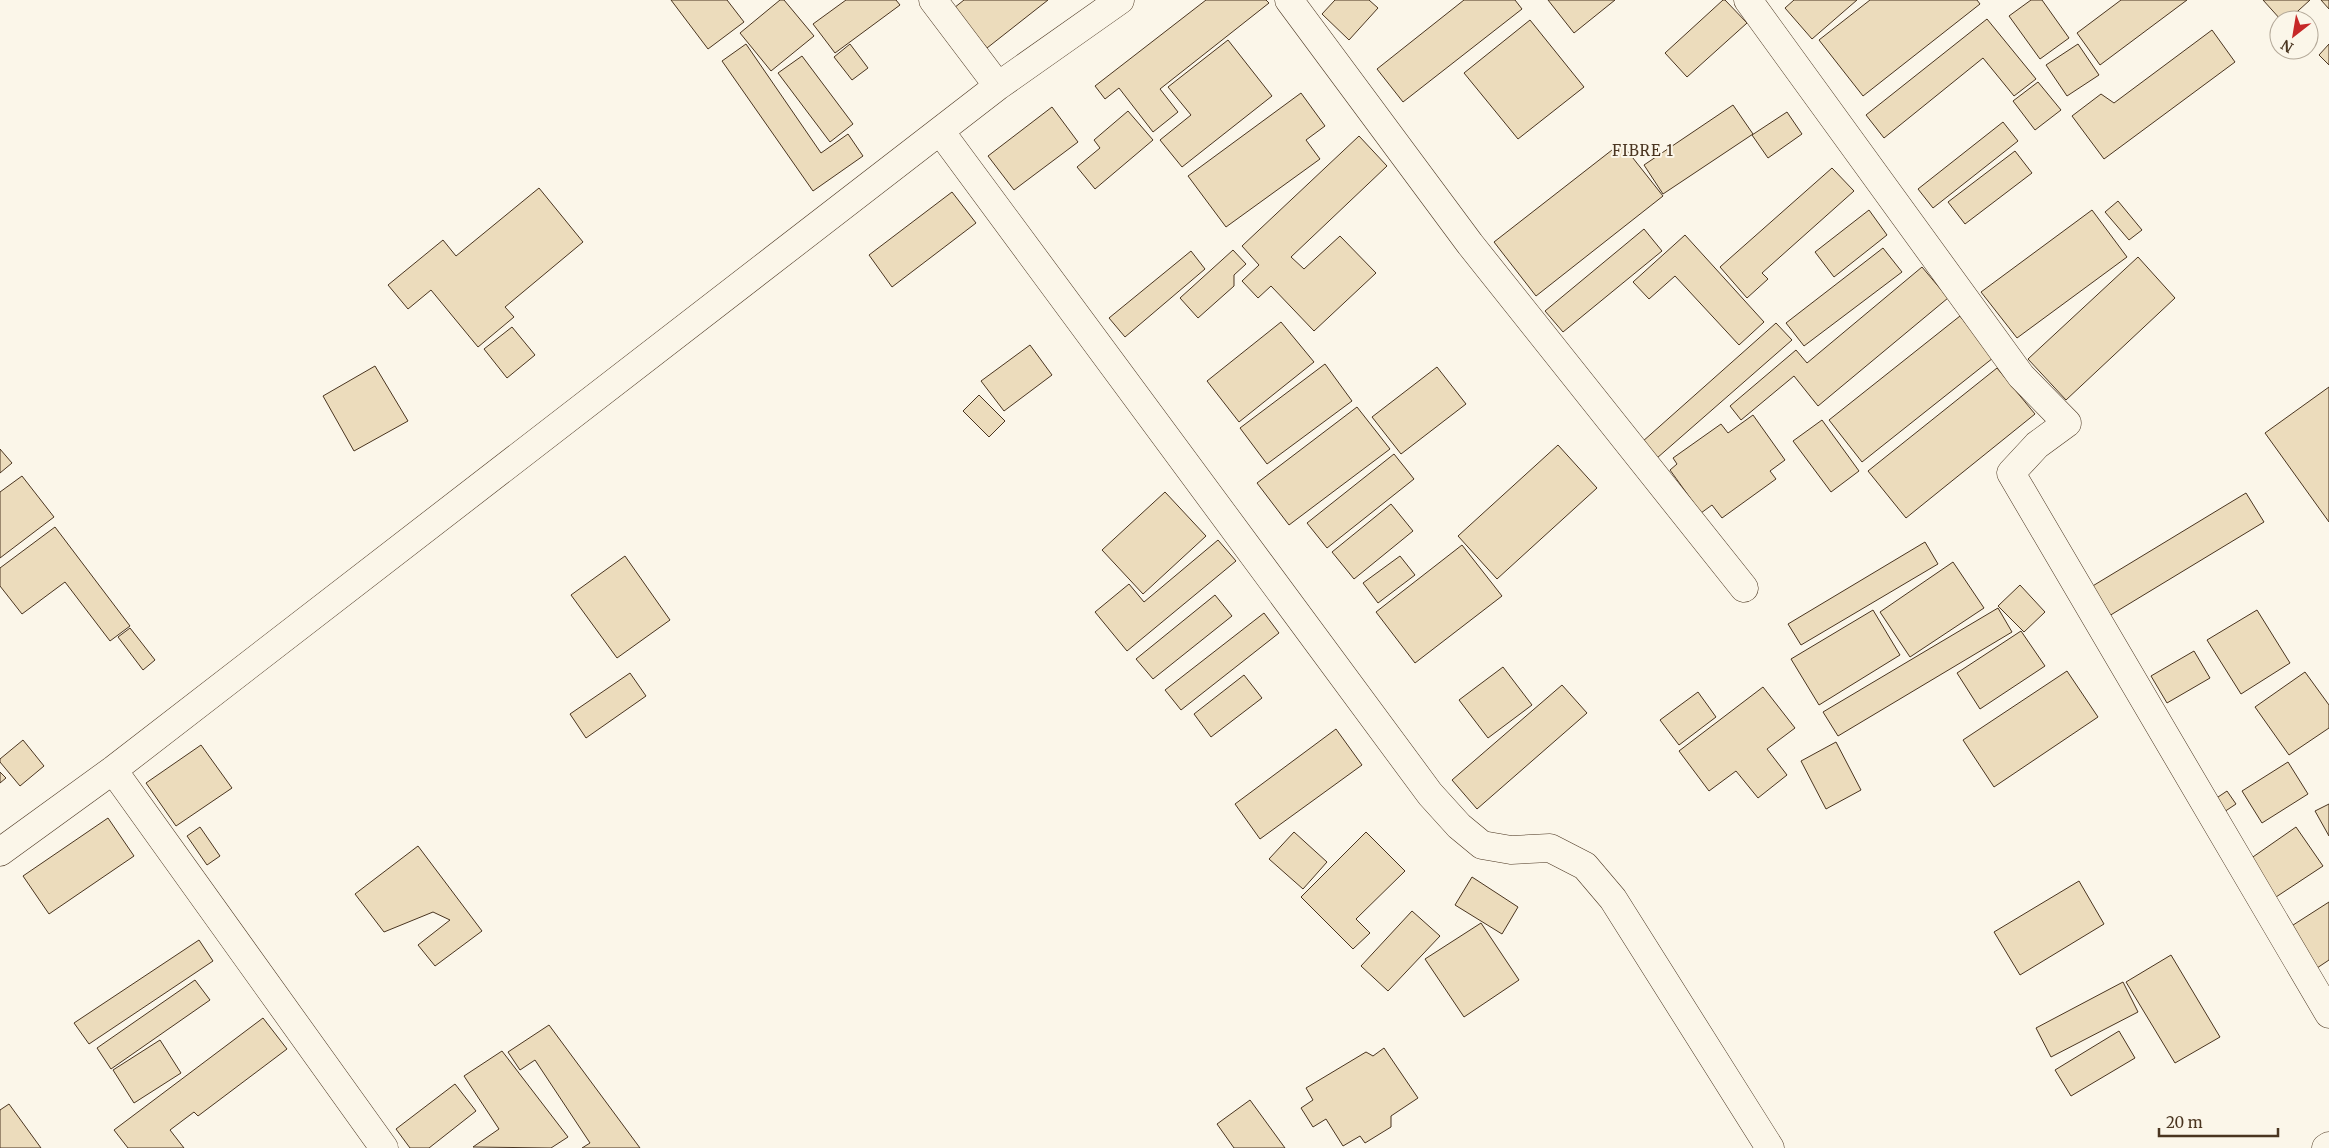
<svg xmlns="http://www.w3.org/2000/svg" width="2329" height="1148" font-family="Merriweather,serif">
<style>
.building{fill:#ecdcbc;stroke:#4a3520}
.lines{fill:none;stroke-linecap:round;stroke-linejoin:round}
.minor-casing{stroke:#4a3520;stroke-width:29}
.minor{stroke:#fbf6e9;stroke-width:28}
.labels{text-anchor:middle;stroke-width:4;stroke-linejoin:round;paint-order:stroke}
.quarter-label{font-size:15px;letter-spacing:1px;fill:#4a3520;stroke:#fbf6e9}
</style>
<rect width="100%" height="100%" fill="#fbf6e9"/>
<path class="building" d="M671 0H727L744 22 708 49Z
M780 0H784L814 36 771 71 740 33Z
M846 0H896L900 5 835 53 813 24Z
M964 0H1048L987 48 954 8Z
M1206 0H1266L1269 3 1160 89 1178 112 1153 132 1119 88 1105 99 1095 86Z
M1335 0H1369L1378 8 1349 40 1322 14Z
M1464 0H1515L1522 9 1403 102 1377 69Z
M1548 0H1615L1574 33Z
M1723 0H1725L1747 23 1687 77 1665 53Z
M1794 0H1857L1812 39 1785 8Z
M1870 0H1977L1980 4 1863 96 1819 40Z
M2031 0H2042L2069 38 2040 59 2009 16Z
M2121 0H2187L2100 65 2077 33Z
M2263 0H2310L2288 20H2281Z
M2321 0H2329V9Z
M1987 19 2036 79 2014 96 1983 58 1884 138 1866 115Z
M1530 20 1584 87 1518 139 1464 73Z
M2212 30 2235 62 2104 159 2072 116 2101 94 2114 103Z
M1228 40 1272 96 1182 167 1160 140 1191 115 1168 87Z
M746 44 821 153 848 134 863 156 813 191 722 61Z
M850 44 868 68 852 80 834 57Z
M2078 44 2099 75 2067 96 2046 65Z
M2329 44V65L2319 55Z
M802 56 853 124 830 142 778 73Z
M2038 82 2061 110 2035 130 2013 101Z
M1301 93 1325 126 1306 140 1320 159 1226 227 1188 176Z
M1733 105 1753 134 1663 194 1644 165Z
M1052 107 1078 142 1014 190 988 156Z
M1128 111 1153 140 1095 189 1077 167 1100 148 1094 140Z
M1787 112 1802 134 1768 158 1752 135Z
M2003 122 2018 141 1933 208 1918 189Z
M1359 136 1387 166 1291 257 1304 269 1340 236 1376 273 1314 331 1271 286 1258 298 1242 281 1259 265 1242 246Z
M1621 143 1663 196 1536 296 1494 242Z
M2015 151 2032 173 1965 224 1948 202Z
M1832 168 1854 191 1762 273 1768 279 1747 298 1720 267Z
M539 188 583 242 505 307 514 317 478 347 431 290 408 309 388 285 443 240 456 256Z
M952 192 976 223 892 287 869 255Z
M2118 201 2142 230 2129 240 2105 212Z
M1869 210 1887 235 1834 277 1815 252Z
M2092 210 2127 257 2017 338 1981 292Z
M1644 229 1662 251 1563 332 1545 311Z
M1685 235 1764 322 1739 345 1675 276 1649 299 1633 282Z
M1883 248 1902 272 1804 346 1786 323Z
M1233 250 1246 264 1234 275V286L1198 318 1180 298Z
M1191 251 1205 269 1125 337 1109 318Z
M2138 257 2175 298 2066 400 2028 359Z
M1922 267 1948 298 1818 406 1794 376 1741 420 1730 406 1796 350 1807 363Z
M1960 316 1993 358 1862 462 1829 420Z
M1281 322 1314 362 1239 422 1207 381Z
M1776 323 1792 340 1657 458 1642 442Z
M512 327 535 355 507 378 484 349Z
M1030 345 1052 375 1004 411 981 381Z
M1325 364 1352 401 1267 464 1240 428Z
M375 366 408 421 354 451 323 396Z
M1437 367 1466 404 1401 454 1372 417Z
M1997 368 2035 414 1906 518 1868 471Z
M2329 387V522L2265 433Z
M979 395 1005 421 989 437 963 411Z
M1357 407 1390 449 1289 525 1257 483Z
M1753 415 1785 460 1770 471 1776 479 1722 518 1712 505 1701 513 1670 470 1677 464 1673 458 1721 424 1728 433Z
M1822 420 1859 471 1831 492 1793 441Z
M1558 445 1597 488 1497 579 1458 536Z
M0 449 12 463 0 473Z
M1394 454 1414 479 1327 548 1307 523Z
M22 476 54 517 0 558V492Z
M1165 492 1206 536 1143 594 1102 550Z
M2246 493 2264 522 2109 616 2091 587Z
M1391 504 1413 531 1354 579 1332 552Z
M55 527 130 626 110 641 65 582 22 614 0 586V568Z
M1218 540 1236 561 1127 651 1095 612 1129 584 1144 602Z
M1925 542 1938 564 1801 645 1788 624Z
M1462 545 1502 596 1415 663 1376 612Z
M625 556 670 620 617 658 571 595Z
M1400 556 1415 575 1378 603 1363 583Z
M1953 562 1984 608 1910 657 1880 612Z
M2020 585 2045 612 2024 632 1998 606Z
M1215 595 1232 616 1153 679 1136 659Z
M1998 608 2012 632 1838 736 1823 712Z
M1873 610 1900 655 1819 705 1791 659Z
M2257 610 2290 663 2241 694 2207 640Z
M1264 613 1279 633 1181 710 1165 690Z
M130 628 155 660 143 670 118 637Z
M2021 631 2045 666 1980 709 1957 673Z
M2194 651 2210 678 2167 703 2151 676Z
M1503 667 1532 705 1488 738 1459 700Z
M2067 671 2098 717 1994 787 1963 740Z
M2305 672 2329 705V728L2289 755 2255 707Z
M630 673 646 696 586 738 570 714Z
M1244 675 1262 698 1211 737 1194 714Z
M1562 685 1587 713 1477 809 1452 780Z
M1763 687 1795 728 1767 749 1787 775 1758 798 1736 771 1709 791 1679 751Z
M1698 692 1716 717 1679 745 1660 720Z
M1336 729 1362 765 1260 839 1235 804Z
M23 740 44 766 20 786 0 762V759Z
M1836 742 1861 790 1826 809 1801 761Z
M201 745 232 788 176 826 146 783Z
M2288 762 2308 794 2262 823 2242 791Z
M0 772 6 778 0 783Z
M2227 791 2236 804 2224 812 2215 799Z
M2329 804V836L2315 811Z
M108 818 134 856 49 914 23 876Z
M200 827 220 856 207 865 187 836Z
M2296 827 2323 866 2276 897 2250 859Z
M1294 832 1327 862 1303 889 1269 859Z
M1366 832 1405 871 1356 919 1370 933 1353 949 1301 897Z
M418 846 482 931 435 966 418 945 450 920 433 912 384 932 355 894Z
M1472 877 1518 907 1502 934 1455 905Z
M2079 881 2104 924 2020 975 1994 932Z
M2329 902V960L2317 968 2290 927Z
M1412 911 1440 936 1388 991 1361 966Z
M1481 923 1519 980 1464 1017 1425 959Z
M199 940 213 961 89 1044 74 1023Z
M2171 955 2220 1037 2175 1063 2126 982Z
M195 980 210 1000 111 1069 97 1048Z
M2123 982 2138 1012 2051 1057 2036 1028Z
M263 1018 287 1049 198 1116 194 1112 170 1130 184 1148H128L114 1130Z
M549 1025 640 1148H582L590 1143 535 1060 520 1070 508 1052Z
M2119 1031 2135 1058 2071 1096 2055 1070Z
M160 1040 181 1073 134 1103 113 1070Z
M1384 1048 1418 1098 1391 1116V1127L1365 1143 1360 1136 1343 1146 1326 1119 1313 1127 1301 1108 1313 1100 1306 1088 1366 1052 1373 1056Z
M502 1051 568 1137 551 1148 473 1147 499 1129 464 1076Z
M455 1084 476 1111 429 1148H410L396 1129Z
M1250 1100 1285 1148H1234L1217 1124Z
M9 1104 41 1148H0V1110Z"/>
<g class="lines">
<defs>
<path id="minor" d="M933 0 998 86
M1289 0 1470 244 1744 588
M1748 0 2021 376 2067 423 2037 445 2011 473 2329 1014
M940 131 1430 794 1459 826 1482 845 1511 850 1550 848 1585 866 1613 899 1770 1148
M113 770 384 1148
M0 852 113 770 998 86 1120 0
M2326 1148 2329 1146"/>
</defs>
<use href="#minor" class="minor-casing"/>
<use href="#minor" class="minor"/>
</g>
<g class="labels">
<g class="quarter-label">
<text x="1643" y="156">FIBRE 1</text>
</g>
</g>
<g transform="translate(2294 35) rotate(211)"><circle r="24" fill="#fbf6e9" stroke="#b4a999"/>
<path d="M0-4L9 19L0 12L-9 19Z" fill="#c62828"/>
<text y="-8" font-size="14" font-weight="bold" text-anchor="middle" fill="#4a3520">N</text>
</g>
<path d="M2159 1128v8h119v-8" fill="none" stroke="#4a3520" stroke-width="2.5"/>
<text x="2166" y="1128" font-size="15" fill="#4a3520" stroke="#fbf6e9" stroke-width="4" paint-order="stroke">20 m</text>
</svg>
